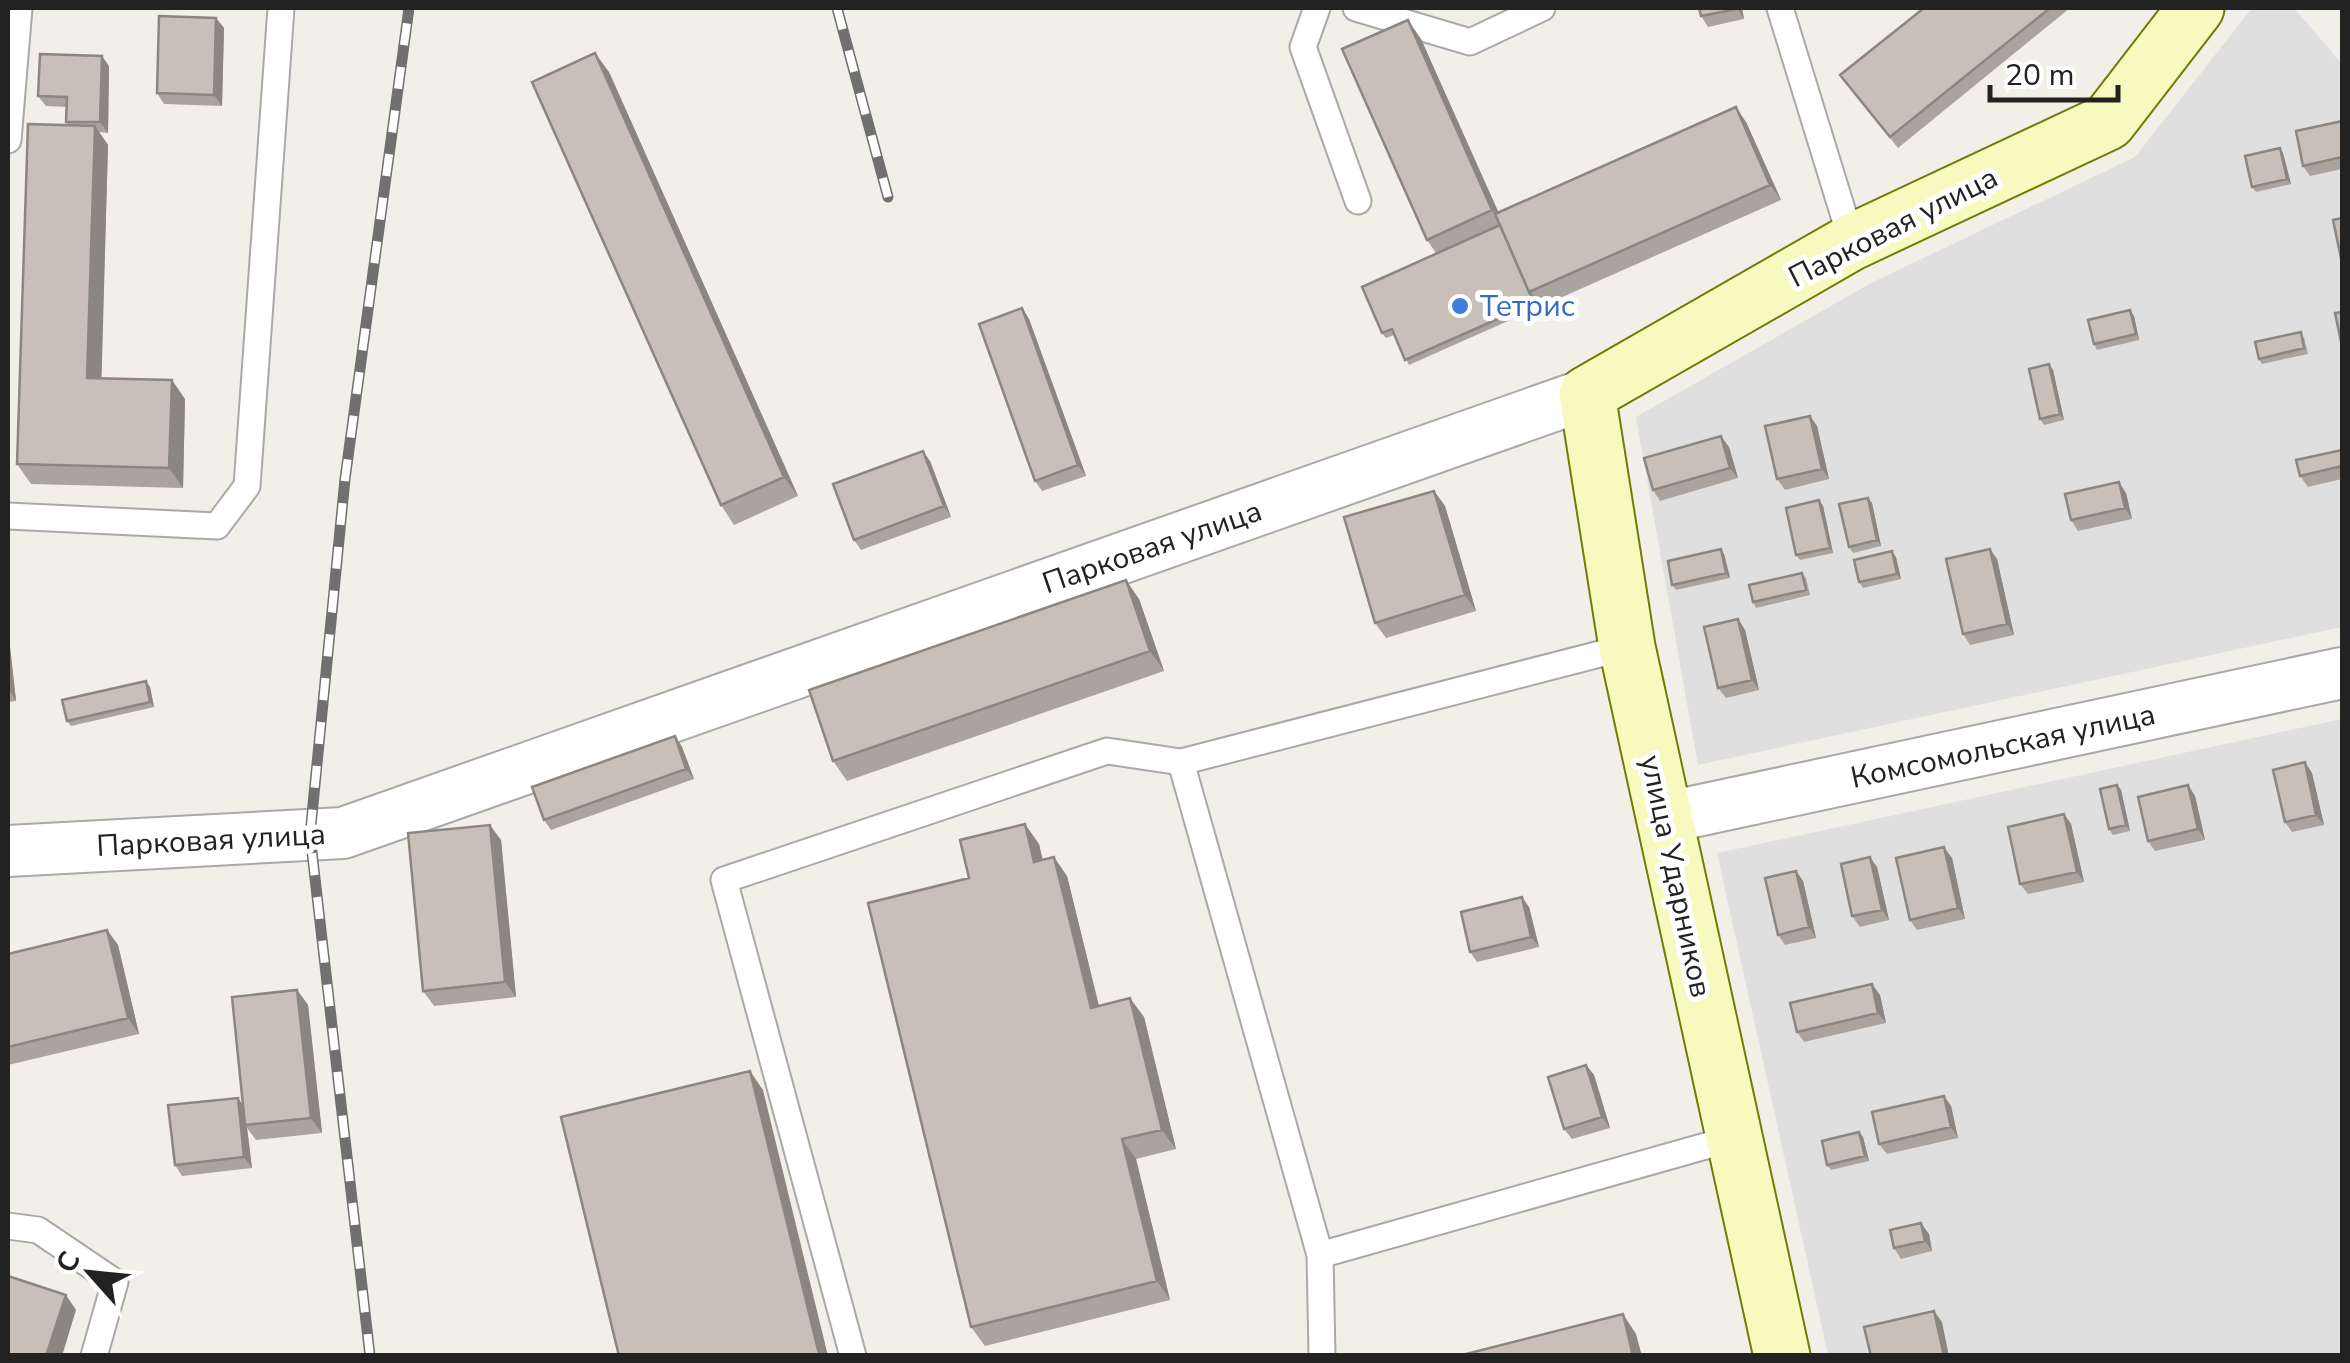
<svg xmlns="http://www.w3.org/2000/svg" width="2350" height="1363" font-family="'Nunito Sans',sans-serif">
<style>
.residential{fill:#e0dfdf}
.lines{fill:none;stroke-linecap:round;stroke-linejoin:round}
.lane-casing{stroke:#a9a9a9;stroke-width:29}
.street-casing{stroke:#a9a9a9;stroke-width:54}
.secondary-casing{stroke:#707d05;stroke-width:59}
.lane{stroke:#fff;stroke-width:25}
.street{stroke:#fff;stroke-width:50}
.secondary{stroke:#f7fabf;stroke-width:55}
.rail-casing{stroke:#707070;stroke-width:11}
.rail{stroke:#fff;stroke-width:8;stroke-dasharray:22;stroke-linecap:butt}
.wall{fill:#aba49e}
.shaded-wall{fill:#8b8681}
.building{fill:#c7bfb8;stroke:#8b8681;stroke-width:2.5}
.shop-dot{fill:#3f7fe0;stroke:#fff;stroke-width:4}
.labels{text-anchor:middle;stroke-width:10;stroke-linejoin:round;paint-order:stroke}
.street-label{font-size:30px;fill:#222;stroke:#fff}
.shop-label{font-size:30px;fill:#366cbe;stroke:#fff;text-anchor:start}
</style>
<rect width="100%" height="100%" fill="#f2efe9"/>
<path class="residential" d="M2252 8H2294L2342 64V627L1698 765 1636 417 1873 282 2135 157Z
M2342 719V1355H1828L1717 853Z"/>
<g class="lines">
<defs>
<path id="lane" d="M1317 8 1303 47 1358 201
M1356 8 1470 42 1542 8
M1780 8 1852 242
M8 140 19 8
M8 516 217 526 247 486 281 8
M8 1226 38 1230 115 1282 94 1356
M1320 1255 1181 762 1627 647
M853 1356 724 880 1107 751 1181 762
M1322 1356 1320 1255 1734 1138"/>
<path id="street" d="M1664 818 2342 673
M8 851 343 833 1587 394"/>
<path id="secondary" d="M1782 1356 1627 647 1587 394 1852 242 2108 122 2196 8"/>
</defs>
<use href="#lane" class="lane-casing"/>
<use href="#street" class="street-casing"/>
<use href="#secondary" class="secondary-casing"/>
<use href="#lane" class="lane"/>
<use href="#street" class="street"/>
<use href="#secondary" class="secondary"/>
<defs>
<path id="rail" d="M837 8 888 197
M370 1356 310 835 345 479 409 8"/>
</defs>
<use href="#rail" class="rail-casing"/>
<use href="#rail" class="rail"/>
</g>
<path class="wall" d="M1742 8 1744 19 1708 27 1701 16Z
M1924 8H2070L1898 148 1840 75Z
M216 18 224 28 222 106 164 104 157 93Z
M1421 39 1498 213 1746 122 1781 200 1409 365 1394 335 1386 338 1382 333 1436 253 1427 240Z
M109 66 108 133 99 132 108 145 101 378 185 399 183 488 31 484 17 464 69 125 66 122V107L46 106 38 96Z
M609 72 798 496 734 525 721 505Z
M2342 122V169L2310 176 2303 166Z
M2280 148 2283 153 2291 184 2256 192 2252 187Z
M1022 308 1029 319 1086 476 1042 491 1035 481Z
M2134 316 2139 340 2097 350 2094 344Z
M2304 337 2308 354 2262 364 2259 359Z
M2053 370 2064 420 2044 425 2040 419Z
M1810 416 1817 426 1829 479 1785 490 1777 479Z
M1729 447 1738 478 1660 501 1653 490Z
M2342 451V479L2308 487 2300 476Z
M930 461 951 517 861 550 854 540Z
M1434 491 1445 506 1476 611 1386 638 1375 623Z
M2126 493 2132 519 2078 531 2071 520Z
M1868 498 1872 503 1881 546 1853 553 1849 547Z
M1819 500 1823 506 1833 553 1800 560 1796 555Z
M1724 554 1730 578 1676 590 1672 585Z
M1896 557 1901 579 1863 588 1859 582Z
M1997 559 2014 635 1970 645 1963 634Z
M1802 573 1806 578 1810 595 1756 608 1753 602Z
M1139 599 1164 671 847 781 833 761Z
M1738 619 1745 630 1759 690 1726 698 1718 688Z
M8 628 16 701 8 702Z
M150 687 154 707 71 726 67 721Z
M675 736 682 747 694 779 551 830 544 820Z
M2305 762 2312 773 2324 825 2292 832 2285 822Z
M2117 785 2121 790 2130 831 2113 835 2109 829Z
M2188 785 2195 796 2205 840 2155 851 2148 841Z
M2064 814 2071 824 2084 882 2028 894 2020 884Z
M501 840 516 997 434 1006 423 991Z
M1039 844 1042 860 1067 876 1099 1006 1144 1017 1176 1149 1136 1159 1170 1300 985 1346 971 1327 969 878Z
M1952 858 1965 919 1917 930 1910 920Z
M1877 867 1889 920 1860 927 1852 916Z
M1796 871 1803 881 1816 938 1785 945 1778 935Z
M1529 907 1539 947 1477 962 1470 952Z
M107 930 118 945 139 1034 8 1065V954Z
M297 990 308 1005 322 1133 256 1140 247 1128 252 1168 182 1176 175 1165 243 1105Z
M1880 995 1886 1023 1804 1042 1797 1032Z
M1586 1065 1594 1075 1610 1128 1572 1139 1564 1129Z
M1944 1096 1951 1106 1958 1138 1887 1154 1879 1144Z
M1863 1137 1869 1161 1831 1170 1827 1165Z
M1929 1234 1932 1251 1901 1259 1894 1248Z"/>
<path class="shaded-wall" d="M1737 8H1742L1744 19Z
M216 18 224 28 222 106 214 95Z
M1408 20 1421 39 1506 229 1492 210Z
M595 53 609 72 798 496 784 477Z
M102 56 109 66 108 133 100 122Z
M1736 107 1746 122 1781 200 1770 185Z
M95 126 108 145 101 397 87 378Z
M2280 148 2283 153 2291 184 2287 179Z
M1022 308 1029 319 1086 476 1078 465Z
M2130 310 2134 316 2139 340 2136 334Z
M2049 364 2053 370 2064 420 2060 414Z
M172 380 185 399 183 488 169 468Z
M1810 416 1817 426 1829 479 1822 469Z
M1721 436 1729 447 1738 478 1730 468Z
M923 451 930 461 951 517 944 506Z
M2119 482 2126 493 2132 519 2125 508Z
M1434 491 1445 506 1476 611 1465 595Z
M1868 498 1872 503 1881 546 1877 540Z
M1819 500 1823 506 1833 553 1830 548Z
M1721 549 1724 554 1730 578 1726 573Z
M1990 549 1997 559 2014 635 2007 624Z
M1892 551 1896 557 1901 579 1897 574Z
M1126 580 1139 599 1164 671 1150 651Z
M1738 619 1745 630 1759 690 1752 680Z
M8 628 16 701 8 688Z
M146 681 150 687 154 707 150 702Z
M675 736 682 747 694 779 686 769Z
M2305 762 2312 773 2324 825 2316 815Z
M2117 785 2121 790 2130 831 2126 825Z
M2188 785 2195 796 2205 840 2198 829Z
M2064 814 2071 824 2084 882 2077 872Z
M1025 824 1039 844 1048 881 1034 862Z
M490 825 501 840 516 997 505 982Z
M1944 847 1952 858 1965 919 1958 908Z
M1054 857 1067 876 1104 1027 1091 1008Z
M1870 857 1877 867 1889 920 1882 910Z
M1796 871 1803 881 1816 938 1809 927Z
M1522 897 1529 907 1539 947 1531 937Z
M107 930 118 945 139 1034 128 1018Z
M1872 984 1880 995 1886 1023 1878 1013Z
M297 990 308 1005 322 1133 311 1118Z
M1130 998 1144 1017 1176 1149 1162 1130Z
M1586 1065 1594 1075 1610 1128 1602 1117Z
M750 1071 763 1090 828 1356 819 1354Z
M1944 1096 1951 1106 1958 1138 1951 1127Z
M238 1098 245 1108V1125L247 1128 252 1168 244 1157Z
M1859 1132 1863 1137 1869 1161 1865 1156Z
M1122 1139 1136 1159 1170 1300 1157 1281Z
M1921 1223 1929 1234 1932 1251 1925 1241Z
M66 1295 76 1310 62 1356H46Z
M1934 1311 1942 1322 1949 1356H1944Z
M1623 1314 1636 1334 1642 1356H1633Z"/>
<path class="building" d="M1699 8H1737V9L1701 16Z
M1924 8H2050L1890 137 1840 75Z
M159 16 216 18 214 95 157 93Z
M1408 20 1492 210 1427 240 1342 49Z
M595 53 784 477 721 505 532 82Z
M40 54 102 56 100 122H66L67 97 38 96Z
M1736 107 1770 185 1529 292 1495 214Z
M2342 121V157L2303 166 2296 131Z
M28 124 95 126 87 378 172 380 169 468 17 464Z
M2280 148 2287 179 2252 187 2245 156Z
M2342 218V263L2333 220Z
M1500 225 1529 292 1536 302 1405 360 1392 329 1382 333 1362 287Z
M1022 308 1078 465 1035 481 979 324Z
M2130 310 2136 334 2094 344 2088 320Z
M2342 312V346L2335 313Z
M2301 332 2304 348 2259 359 2255 342Z
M2049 364 2060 414 2040 419 2029 369Z
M1810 416 1822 469 1777 479 1765 426Z
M1721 436 1730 468 1653 490 1644 458Z
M2342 450V466L2300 476 2296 460Z
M923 451 944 506 854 540 833 484Z
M2119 482 2125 508 2071 520 2065 494Z
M1434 491 1465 595 1375 623 1344 517Z
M1868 498 1877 540 1849 547 1839 504Z
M1819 500 1830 548 1796 555 1786 508Z
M1721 549 1726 573 1672 585 1668 561Z
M1990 549 2007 624 1963 634 1946 559Z
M1892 551 1897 574 1859 582 1854 560Z
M1802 573 1806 590 1753 602 1749 585Z
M1126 580 1150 651 833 761 809 690Z
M1738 619 1752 680 1718 688 1704 627Z
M146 681 150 702 67 721 62 700Z
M675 736 686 769 544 820 532 787Z
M2305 762 2316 815 2285 822 2273 770Z
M2117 785 2126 825 2109 829 2100 789Z
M2188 785 2198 829 2148 841 2138 797Z
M2064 814 2077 872 2020 884 2008 827Z
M1025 824 1034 862 1054 857 1091 1008 1130 998 1162 1130 1122 1139 1157 1281 971 1327 868 903 969 878 960 840Z
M490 825 505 982 423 991 408 833Z
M1944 847 1958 908 1910 920 1896 858Z
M1870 857 1882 910 1852 916 1841 864Z
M1796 871 1809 927 1778 935 1765 878Z
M1522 897 1531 937 1470 952 1461 912Z
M107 930 128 1018 8 1047V954Z
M1872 984 1878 1013 1797 1032 1790 1003Z
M297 990 311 1118 245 1125 232 997Z
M1586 1065 1602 1117 1564 1129 1548 1077Z
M750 1071 819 1354 619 1356 561 1117Z
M1944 1096 1951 1127 1879 1144 1872 1112Z
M238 1098 244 1157 175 1165 168 1105Z
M1859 1132 1865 1156 1827 1165 1822 1141Z
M1921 1223 1925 1241 1894 1248 1890 1230Z
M8 1276 66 1295 46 1356H8Z
M1934 1311 1944 1356H1871L1864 1327Z
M1623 1314 1633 1356H1458Z"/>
<circle class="shop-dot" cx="1460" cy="306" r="10"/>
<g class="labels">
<g class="street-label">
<text transform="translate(1893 227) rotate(-27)" y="10">Парковая улица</text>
<text transform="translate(1152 547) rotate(-19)" y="10">Парковая улица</text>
<text transform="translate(2003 746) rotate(-12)" y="10">Комсомольская улица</text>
<text transform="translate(211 840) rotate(-3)" y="10">Парковая улица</text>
<text transform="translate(1676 876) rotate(78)" y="10">улица Ударников</text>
</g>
<g class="shop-label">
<text x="1480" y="316">Тетрис</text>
</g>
</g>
<rect width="2350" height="1363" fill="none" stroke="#222222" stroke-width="20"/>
<g transform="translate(90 1273) rotate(297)" stroke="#ffffff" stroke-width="8" paint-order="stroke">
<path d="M0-8L18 38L0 25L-18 38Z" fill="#222222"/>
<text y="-15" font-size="28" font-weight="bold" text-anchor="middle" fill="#222222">С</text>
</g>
<path d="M1990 85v15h128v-15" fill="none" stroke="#222222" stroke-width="5"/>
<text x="2005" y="85" font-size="30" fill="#222222" stroke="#ffffff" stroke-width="8" paint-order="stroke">20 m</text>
</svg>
